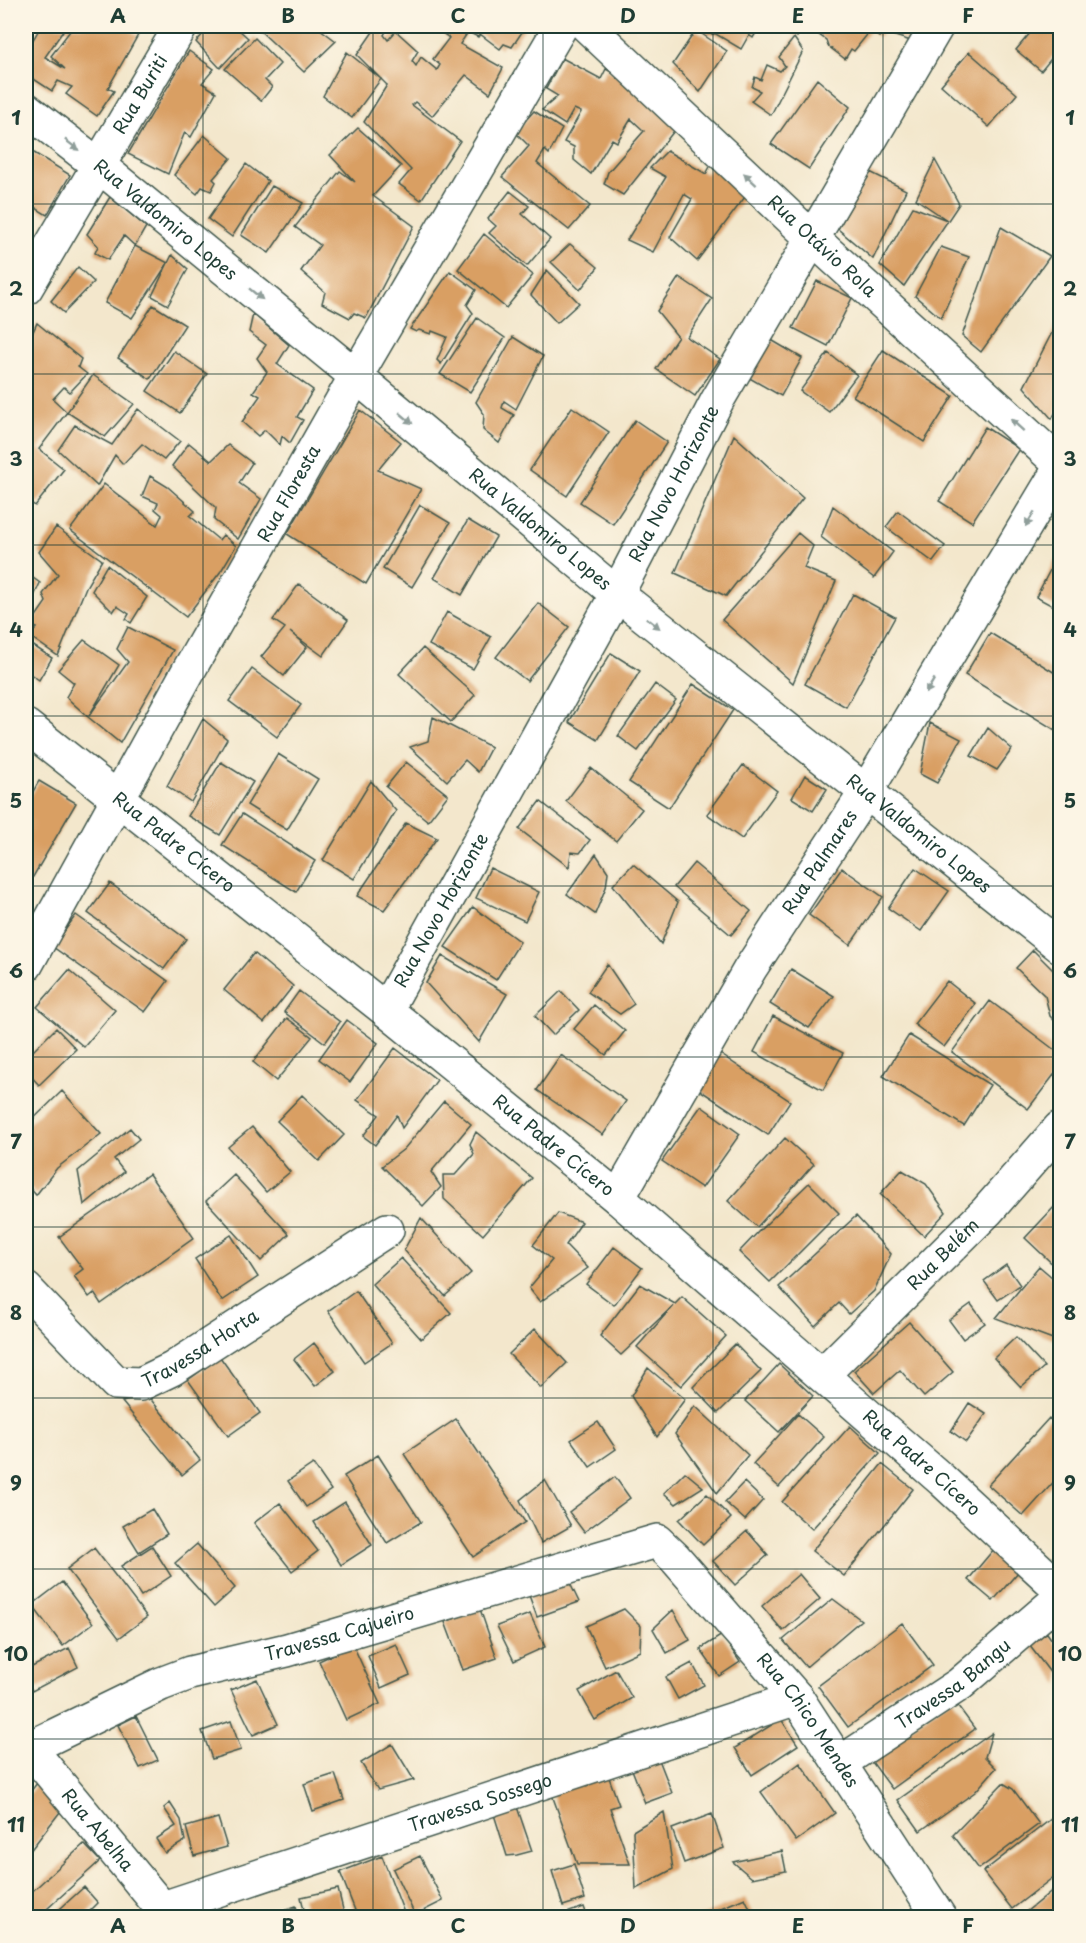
<svg xmlns="http://www.w3.org/2000/svg" width="1086" height="1943" font-family="'Playpen Sans',sans-serif">
<style>
.building{fill:#d99f64;fill-rule:evenodd}
.lines{fill:none;stroke-linecap:round;stroke-linejoin:round}
.minor-casing{stroke:#3f564b;stroke-width:36}
.minor{stroke:#fff;stroke-width:33}
.oneway{fill:#8f9e9a}
.grid{fill:none;stroke:#1f3d34;stroke-width:1.5;stroke-opacity:0.55}
.labels{text-anchor:middle;stroke-width:4.5;stroke-linejoin:round;paint-order:stroke}
.street-label{font-size:18px;fill:#1f3d34;stroke:#fcf5e5}
.neatline{fill:none;stroke:#1f3d34;stroke-width:2}
.grid-label{font-size:20px;text-anchor:middle;font-weight:bold;fill:#1f3d34}
</style>
<rect width="100%" height="100%" fill="#fcf5e5"/>
<filter id="ink" filterUnits="userSpaceOnUse"><feTurbulence type="fractalNoise" baseFrequency=".0167" numOctaves="2"/><feDisplacementMap in="SourceGraphic" scale="12" xChannelSelector="R" yChannelSelector="G"/><feConvolveMatrix kernelMatrix="1 2 1 2 8 2 1 2 1" color-interpolation-filters="sRGB"/></filter>
<filter id="wash" filterUnits="userSpaceOnUse"><feTurbulence type="fractalNoise" baseFrequency=".008" numOctaves="4" result="noise"/><feDisplacementMap in="SourceGraphic" scale="24" xChannelSelector="R" yChannelSelector="G"/><feGaussianBlur stdDeviation="1.35" result="paint"/><feColorMatrix in="noise" values="0 0 0 0 0 0 0 0 0 0 0 0 0 0 0 0 0 1.4 0 .05"/><feComposite in="paint" operator="in"/></filter>
<g filter="url(#wash)">
<rect width="100%" height="100%" fill="#f3e7cc"/>
<g id="blocks">
<path class="building" d="M41 26H122L138 35 108 88 114 91 97 116 66 94 72 87 58 81 52 91 26 74V52ZM65 28 70 31 51 56 65 69 45 57Z
M210 26H241L238 29 248 38 220 68 196 42Z
M255 26H316L336 41 304 72Z
M377 26H384L388 28 384 35 388 40 396 31 418 51 412 61 416 66 421 57 437 70 440 65 433 59 449 38 433 26H526L512 47 504 44 500 49 480 34 478 37 468 32 460 44 503 68 490 93 466 75 432 116 415 102 412 105 460 141 421 200 399 184 411 170 364 122 387 85 357 55Z
M707 26H760L753 38 749 35 741 49 716 34H708L704 31Z
M781 26H810L808 29 804 26 797 37Z
M818 26H921L911 41 883 32 879 37 870 31 854 51 851 49 845 59 828 46 826 40 819 35 820 31Z
M1036 26H1047L1060 36V48L1041 71 1016 50Z
M696 30 727 51 700 92 673 64Z
M255 38 280 64 265 80 272 87 261 101 225 69Z
M794 38 803 51 771 115 751 101 760 91 752 87 755 77 761 80 767 65 780 71 785 66 779 57Z
M189 51 214 69 202 83 216 92 191 137 185 132 168 174 128 154Z
M347 52 381 79 352 118 323 96Z
M969 52 1017 94 989 127 941 85Z
M562 58 601 79 606 69 646 92 678 126 623 195 604 184 608 172 644 131 631 119 617 142 612 139 591 174 574 160V147L564 142 581 112 574 109 565 125 542 110 558 96 546 89Z
M817 79 850 107 809 169 771 144Z
M534 111 562 129 549 154 545 150 537 163 590 206 569 230 502 177 529 146 515 132Z
M358 128 401 166 373 196 414 226 366 318 354 313 350 318 322 303 325 292 301 271 320 245 295 227 340 171 355 182 330 155Z
M204 135 231 158 213 179 216 182 211 191 202 187 197 194 174 175Z
M26 148 70 175 47 215 26 202Z
M667 151 706 174 711 165 751 189 697 261 670 237 692 199 684 194 653 252 627 240 666 177 650 168Z
M935 160 959 204 904 286 880 265 913 207 947 220 916 199Z
M246 164 268 181 232 237 208 219Z
M870 172 906 190 873 259 838 229Z
M272 186 303 203 269 253 241 235Z
M510 191 529 206 522 214 550 239 527 266 489 233 496 226 488 219Z
M110 197 146 227 135 246 124 236 108 260 95 253 98 246 87 234Z
M1001 227 1050 256 981 352 962 336Z
M484 234 533 275 506 308 458 269Z
M570 244 598 267 580 290 551 262Z
M135 246 168 263 172 255 188 269 168 305 152 296 168 263 132 318 105 303Z
M941 247 969 257 941 318 915 296Z
M78 267 94 282 64 313 51 301Z
M547 270 579 303 557 323 531 295Z
M450 271 476 290 467 305 473 313 441 364 437 360 447 337 432 331 431 334 419 330 416 332 410 329Z
M679 277 712 299 687 337 720 359 695 396 656 369 678 337 657 311Z
M817 281 852 298 828 346 793 328Z
M153 305 185 325 150 379 118 358Z
M253 314 289 345 277 364 313 390 297 417 303 420 290 443 282 436 280 445 265 430 258 436 242 422 260 396 253 392 267 372 257 358 266 345 249 332Z
M1060 317V404L1052 419 1024 387Z
M477 318 505 338 470 392 440 374Z
M37 323 81 359 78 367 87 374 70 392 64 387 53 399 67 412 39 449 64 469 35 506 26 499V347Z
M513 337 543 356 516 409 504 401 502 408 514 415 499 443 483 430 484 414 476 402Z
M768 338 802 358 781 396 746 376Z
M883 350 953 396 924 442 853 396Z
M174 351 207 374 180 413 147 391Z
M828 353 857 375 829 412 800 391Z
M93 375 134 404 105 437 67 412Z
M572 407 609 432 567 496 530 470Z
M138 409 180 441 164 460 142 444 123 464 115 455 97 486 58 450 75 425 112 445Z
M360 410 401 442 378 470 421 489 366 584 287 534Z
M635 420 667 442 613 524 580 502Z
M985 427 1019 449 972 522 939 501Z
M734 435 803 498 726 596 675 573Z
M189 443 211 461 228 445 252 463 239 483 261 499 238 539 214 520 216 508 172 466Z
M150 476 168 487 195 511 190 516 219 540 223 535 236 546 221 571 186 617 70 530 104 484 157 525 162 515 155 509 158 503 142 496Z
M420 505 450 523 412 587 383 569Z
M833 506 893 552 874 578 821 537Z
M898 511 945 546 933 562 886 527Z
M468 520 496 537 462 595 434 578Z
M56 527 102 560 86 587 58 656 29 636 37 628 30 625 46 602 43 594 58 574 39 552Z
M798 533 813 546 804 568 836 581 793 683 722 620Z
M1060 551V610L1036 597Z
M107 565 147 597 131 623 126 619 129 614 117 606 113 612 92 591Z
M26 573 40 583 26 614Z
M299 584 348 620 323 656 290 632 307 647 284 676 261 657 285 628 273 620Z
M853 594 895 617 846 707 805 684Z
M538 603 569 627 527 681 496 657Z
M447 612 491 637 473 669 429 645Z
M128 627 173 650 120 743 88 717 66 697 74 683 58 670 84 640 119 665 89 716 128 662 117 649Z
M990 633 1060 676V733L965 675Z
M26 641 52 658 39 680 26 671Z
M423 648 475 695 451 722 399 674Z
M611 653 640 671 598 740 569 722Z
M252 669 301 705 277 737 229 701Z
M655 684 676 700 638 751 618 736Z
M693 684 733 710 669 808 629 782Z
M433 717 491 747 478 772 465 760 447 781 410 747 428 741Z
M203 719 227 739 191 802 167 786Z
M930 723 961 739 937 783 920 774Z
M988 728 1012 749 997 770 971 756Z
M278 754 318 779 287 830 247 805Z
M221 762 253 782 220 835 188 816Z
M406 762 448 795 428 821 386 787Z
M743 765 777 791 742 839 707 814Z
M591 768 642 809 616 841 566 801Z
M805 775 827 789 813 811 792 798Z
M39 781 76 803 30 882 26 879V804Z
M371 781 396 811 354 879 323 860Z
M540 801 590 840 580 853 571 852 569 867 519 829Z
M242 814 315 861 296 892 222 845Z
M406 823 437 838 384 910 357 896Z
M596 854 608 872 606 887 595 914 567 894Z
M694 863 751 911 731 935 674 887Z
M633 864 678 902 661 944 613 885Z
M490 868 539 892 525 921 476 898Z
M842 868 883 897 850 945 809 915Z
M915 868 949 891 921 931 888 908Z
M110 883 186 939 164 969 88 913Z
M473 907 520 942 496 980 445 947Z
M76 915 168 981 145 1012 53 947Z
M1033 950 1060 977V1026L1050 1016 1045 996 1016 968Z
M254 953 293 986 264 1023 224 990Z
M442 956 507 994 479 1042 426 983Z
M607 964 634 1004 620 1014 588 992Z
M791 969 834 996 809 1028 770 1004Z
M69 970 115 1010 84 1047 37 1007Z
M947 981 976 1004 944 1047 914 1024Z
M299 991 340 1022 325 1043 284 1012Z
M561 991 579 1010 553 1035 535 1016Z
M990 1001 1060 1054V1067L1028 1109 952 1052Z
M594 1005 625 1031 606 1055 574 1029Z
M773 1016 843 1053 823 1090 754 1052Z
M287 1018 312 1037 276 1081 253 1062Z
M347 1020 378 1043 350 1082 319 1059Z
M56 1028 76 1049 39 1085 26 1071V1058Z
M909 1035 990 1085 964 1126 883 1076Z
M395 1048 437 1080 402 1128 397 1115 375 1145 363 1136 379 1115 357 1100Z
M720 1054 790 1101 768 1135 698 1089Z
M561 1055 626 1101 603 1135 537 1090Z
M62 1091 101 1134 57 1168 36 1195 26 1184V1126Z
M302 1095 344 1135 319 1161 277 1121Z
M444 1101 471 1124 431 1172 441 1187 423 1206 382 1166 404 1149Z
M701 1106 740 1134 702 1188 662 1161Z
M252 1127 290 1172 266 1192 228 1147Z
M130 1128 139 1139 114 1159 124 1172 84 1205 78 1171Z
M476 1132 532 1178 483 1235 444 1199 443 1175H455L474 1154 470 1144Z
M785 1138 814 1164 757 1227 728 1201Z
M902 1170 926 1184 946 1212 924 1236 880 1194Z
M149 1174 194 1238 101 1304 94 1293 89 1297 74 1276 83 1269 59 1237Z
M234 1175 289 1234 261 1261 206 1201Z
M809 1183 839 1213 770 1282 739 1252 760 1230Z
M1056 1205 1060 1209V1271L1025 1238Z
M558 1213 582 1222 566 1245 588 1268 540 1302 529 1288 552 1260 533 1245Z
M856 1216 891 1254 874 1291 849 1314 839 1303 815 1326 779 1287Z
M421 1218 471 1273 445 1296 404 1250Z
M231 1235 258 1277 222 1301 195 1259Z
M614 1247 642 1268 614 1305 586 1284Z
M401 1258 451 1313 421 1339 372 1284Z
M1006 1265 1020 1285 998 1300 984 1281Z
M1039 1266 1060 1284V1337L1058 1341 996 1318Z
M640 1284 675 1304 682 1297 726 1336 681 1386 637 1347 673 1306 621 1355 600 1336Z
M356 1291 392 1343 364 1362 328 1311Z
M971 1304 985 1323 963 1339 949 1320Z
M909 1322 953 1372 924 1397 900 1370 874 1393 854 1371Z
M535 1329 567 1363 541 1388 509 1354Z
M1016 1337 1044 1367 1021 1387 994 1358Z
M314 1343 335 1371 315 1386 294 1359Z
M735 1344 761 1371 718 1413 693 1387Z
M220 1357 260 1413 228 1436 188 1380Z
M779 1364 813 1396 779 1432 745 1401Z
M648 1368 685 1399 657 1437 631 1396Z
M148 1396 200 1460 182 1475 122 1402Z
M969 1403 986 1414 966 1442 951 1431Z
M695 1406 748 1455 717 1493 675 1434Z
M798 1414 824 1437 779 1487 753 1464Z
M1049 1418 1060 1428V1475L1023 1516 988 1485Z
M456 1419 525 1522 473 1557 404 1454Z
M598 1422 616 1449 590 1467 571 1440Z
M850 1426 880 1453 812 1529 782 1502Z
M378 1455 421 1522 387 1543 344 1476Z
M313 1464 331 1490 306 1507 288 1481Z
M882 1464 913 1489 844 1576 812 1551Z
M685 1472 703 1487 676 1504 664 1493Z
M615 1477 630 1498 584 1532 569 1512Z
M545 1480 571 1526 541 1543 520 1500Z
M744 1482 763 1500 745 1520 725 1502Z
M707 1494 731 1518 703 1545 679 1520Z
M345 1502 372 1545 341 1565 314 1522Z
M280 1503 318 1551 292 1571 254 1523Z
M152 1509 167 1534 139 1552 123 1526Z
M747 1531 768 1555 735 1585 713 1561Z
M197 1544 235 1588 214 1607 175 1563Z
M152 1546 171 1576 141 1596 121 1566Z
M94 1548 147 1617 119 1638 67 1569Z
M994 1549 1019 1571 993 1601 968 1580Z
M799 1574 820 1599 783 1631 762 1606Z
M566 1575 579 1602 537 1617 527 1590Z
M62 1582 93 1623 63 1646 32 1605Z
M833 1599 861 1620 806 1667 783 1640Z
M480 1609 497 1658 463 1670 445 1622Z
M624 1609 641 1626 640 1651 605 1667 586 1626Z
M673 1610 690 1640 667 1653 653 1629Z
M530 1614 545 1647 514 1661 497 1626Z
M902 1623 933 1665 848 1727 818 1686Z
M1047 1633 1060 1651V1683L1059 1684 1026 1641Z
M722 1635 740 1662 719 1676 700 1649Z
M396 1644 410 1675 381 1688 368 1656Z
M353 1645 380 1704 346 1720 319 1661Z
M69 1648 78 1667 32 1691 26 1678V1670Z
M692 1663 704 1685 678 1699 666 1677Z
M616 1670 632 1698 595 1720 579 1691Z
M257 1679 278 1724 253 1735 231 1690Z
M952 1698 975 1729 892 1789 869 1758Z
M136 1716 158 1760 140 1768 118 1725Z
M781 1719 798 1745 752 1775 735 1748Z
M231 1721 241 1750 212 1759 202 1731Z
M992 1733 985 1757 996 1768 975 1792 920 1831 898 1800Z
M392 1744 414 1780 378 1790 361 1763Z
M658 1757 672 1793 645 1803 631 1767Z
M800 1763 835 1813 796 1841 761 1792Z
M607 1772 619 1805 610 1808 630 1864H577L551 1792Z
M335 1774 344 1800 313 1811 304 1784Z
M38 1782 60 1812 26 1856V1797Z
M1003 1783 1013 1789 1039 1824 979 1869 953 1835Z
M515 1801 532 1851 517 1855 507 1856 492 1808Z
M170 1803 181 1820 185 1841 165 1853 156 1839 176 1826 164 1808Z
M664 1812 673 1869 636 1889 633 1831Z
M1060 1812V1872L1012 1909 983 1872Z
M712 1814 724 1848 684 1863 672 1829Z
M218 1818 227 1847 194 1856 186 1827Z
M84 1844 100 1861 37 1918H26V1897Z
M782 1851 786 1871 752 1878 733 1862Z
M382 1856 406 1918H358L340 1872Z
M420 1856 443 1901 415 1915 393 1869Z
M574 1864 585 1899 563 1906 552 1871Z
M1060 1884V1918H1030L1026 1912Z
M84 1887 98 1903 83 1918H50Z
M338 1889 345 1918H306L301 1897Z
M745 1898 754 1917H699Z
M296 1906 299 1918H263V1917Z
M584 1907 588 1918H555V1917Z"/>
</g>
</g>
<g filter="url(#ink)">
<use href="#blocks" fill-opacity="0" stroke="#3f564b" stroke-width="1.5"/>
<g class="lines">
<defs>
<g id="minor">
<path id="s1" d="M587 26 812 238 1060 464"/>
<path id="s2" d="M26 109 98 165 356 376 617 594 1060 946"/>
<path id="s3" d="M26 288 181 26"/>
<path id="s4" d="M26 726 386 1010 618 1198 942 1480 1060 1589"/>
<path id="s5" d="M26 965 190 668 356 376 561 26"/>
<path id="s6" d="M386 1010 617 594 717 401 937 26"/>
<path id="s7" d="M618 1198 750 969 866 792 1060 468"/>
<path id="s8" d="M26 1289 116 1383 141 1384 172 1369 387 1230"/>
<path id="s9" d="M822 1375 987 1211 1060 1128"/>
<path id="s10" d="M26 1744 170 1918"/>
<path id="s11" d="M29 1748 161 1684 190 1673 287 1650 657 1541 675 1558 797 1698 940 1918"/>
<path id="s12" d="M840 1763 960 1684 1060 1598"/>
<path id="s13" d="M163 1908 797 1698"/>
</g>
</defs>
<use href="#minor" class="minor-casing"/>
<use href="#minor" class="minor"/>
</g>
<defs><path id="oneway-solid" d="M-6-.8H1V-3.2L6.5 0L1 3.2V.8H-6Z" transform="scale(1.5)"/></defs>
<g class="oneway">
<use href="#oneway-solid" transform="translate(72 145) rotate(38)"/>
<use href="#oneway-solid" transform="translate(750 179) rotate(-137)"/>
<use href="#oneway-solid" transform="translate(256 294) rotate(39)"/>
<use href="#oneway-solid" transform="translate(406 418) rotate(40)"/>
<use href="#oneway-solid" transform="translate(1017 425) rotate(-138)"/>
<use href="#oneway-solid" transform="translate(1030 519) rotate(121)"/>
<use href="#oneway-solid" transform="translate(653 623) rotate(38)"/>
<use href="#oneway-solid" transform="translate(930 686) rotate(121)"/>
</g>
</g>
<path class="grid" d="M203 26V1918M373 26V1918M543 26V1918M713 26V1918M883 26V1918M26 204H1060M26 374H1060M26 545H1060M26 716H1060M26 886H1060M26 1057H1060M26 1227H1060M26 1398H1060M26 1569H1060M26 1739H1060"/>
<g class="labels">
<g class="street-label">
<text dy="6" stroke="none"><textPath href="#s3" startOffset="225">Rua Buriti</textPath></text>
<text dy="6" stroke="none"><textPath href="#s2" startOffset="178">Rua Valdomiro Lopes</textPath></text>
<text dy="6" stroke="none"><textPath href="#s1" startOffset="322">Rua Otávio Rola</textPath></text>
<text dy="6" stroke="none"><textPath href="#s6" startOffset="600">Rua Novo Horizonte</textPath></text>
<text dy="6" stroke="none"><textPath href="#s5" startOffset="540">Rua Floresta</textPath></text>
<text dy="6" stroke="none"><textPath href="#s2" startOffset="664">Rua Valdomiro Lopes</textPath></text>
<text dy="6" stroke="none"><textPath href="#s2" startOffset="1150">Rua Valdomiro Lopes</textPath></text>
<text dy="6" stroke="none"><textPath href="#s4" startOffset="188">Rua Padre Cícero</textPath></text>
<text dy="6" stroke="none"><textPath href="#s7" startOffset="392">Rua Palmares</textPath></text>
<text dy="6" stroke="none"><textPath href="#s6" startOffset="114">Rua Novo Horizonte</textPath></text>
<text dy="6" stroke="none"><textPath href="#s4" startOffset="674">Rua Padre Cícero</textPath></text>
<text dy="6" stroke="none"><textPath href="#s9" startOffset="171">Rua Belém</textPath></text>
<text dy="6" stroke="none"><textPath href="#s8" startOffset="224">Travessa Horta</textPath></text>
<text dy="6" stroke="none"><textPath href="#s4" startOffset="1160">Rua Padre Cícero</textPath></text>
<text dy="6" stroke="none"><textPath href="#s11" startOffset="332">Travessa Cajueiro</textPath></text>
<text dy="6" stroke="none"><textPath href="#s12" startOffset="138">Travessa Bangu</textPath></text>
<text dy="6" stroke="none"><textPath href="#s11" startOffset="898">Rua Chico Mendes</textPath></text>
<text dy="6" stroke="none"><textPath href="#s13" startOffset="334">Travessa Sossego</textPath></text>
<text dy="6" stroke="none"><textPath href="#s10" startOffset="112">Rua Abelha</textPath></text>
</g>
</g>
<rect width="1086" height="1943" fill="none" stroke="#fcf5e5" stroke-width="66"/>
<rect x="33" y="33" width="1020" height="1877" class="neatline"/>
<g class="grid-label">
<text x="118" y="23">A</text>
<text x="288" y="23">B</text>
<text x="458" y="23">C</text>
<text x="628" y="23">D</text>
<text x="798" y="23">E</text>
<text x="968" y="23">F</text>
<text x="16" y="125">1</text>
<text x="1070" y="125">1</text>
<text x="16" y="296">2</text>
<text x="1070" y="296">2</text>
<text x="16" y="466">3</text>
<text x="1070" y="466">3</text>
<text x="16" y="637">4</text>
<text x="1070" y="637">4</text>
<text x="16" y="808">5</text>
<text x="1070" y="808">5</text>
<text x="16" y="978">6</text>
<text x="1070" y="978">6</text>
<text x="16" y="1149">7</text>
<text x="1070" y="1149">7</text>
<text x="16" y="1320">8</text>
<text x="1070" y="1320">8</text>
<text x="16" y="1490">9</text>
<text x="1070" y="1490">9</text>
<text x="16" y="1661">10</text>
<text x="1070" y="1661">10</text>
<text x="16" y="1832">11</text>
<text x="1070" y="1832">11</text>
<text x="118" y="1933">A</text>
<text x="288" y="1933">B</text>
<text x="458" y="1933">C</text>
<text x="628" y="1933">D</text>
<text x="798" y="1933">E</text>
<text x="968" y="1933">F</text>
</g>
</svg>
